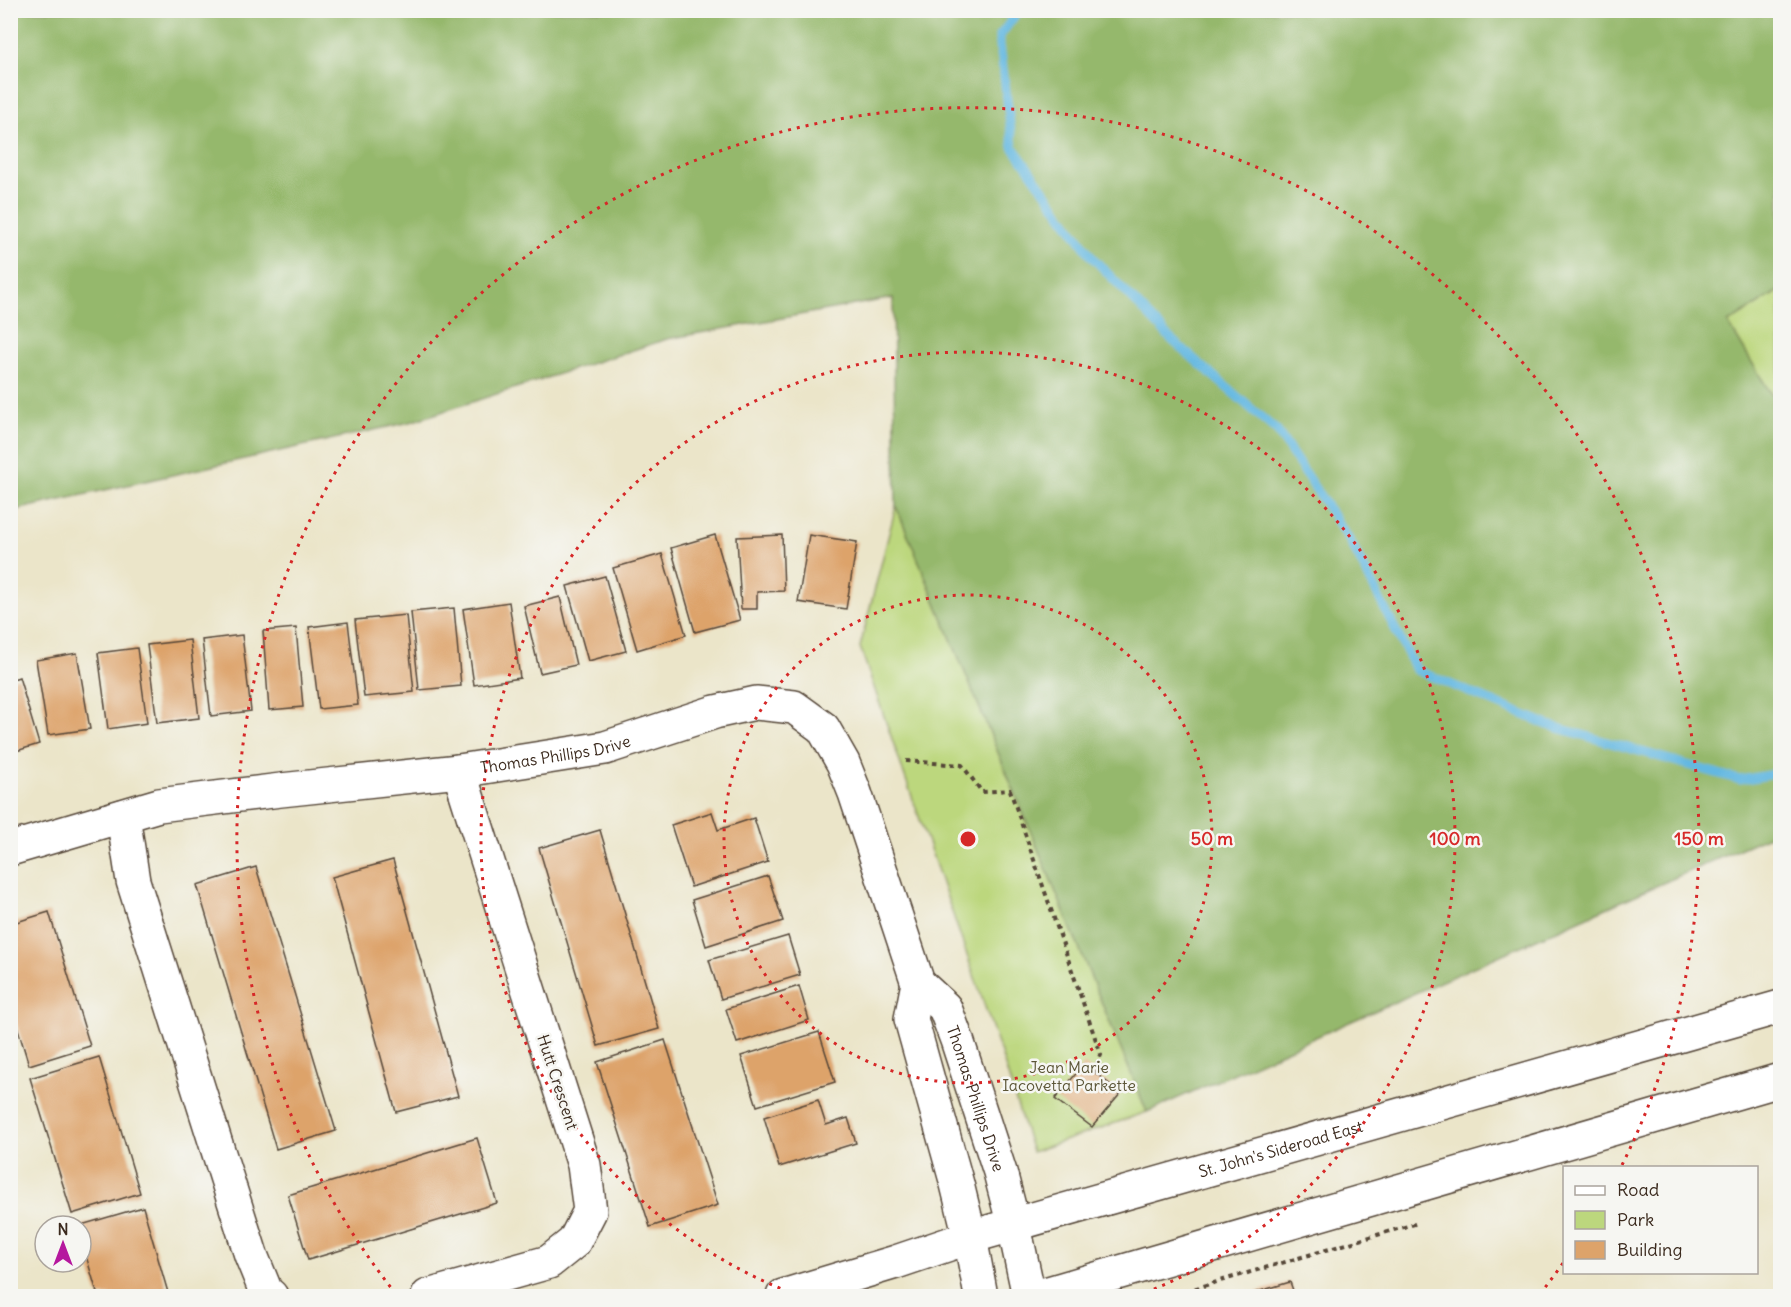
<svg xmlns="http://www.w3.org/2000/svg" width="1791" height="1307" font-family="Delius,sans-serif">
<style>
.green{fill:#bcd77d;stroke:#7c804e;stroke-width:1.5}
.forest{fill:#95b86c;stroke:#687145;stroke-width:1.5}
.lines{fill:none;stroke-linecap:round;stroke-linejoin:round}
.stream{stroke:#64b8e1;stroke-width:9}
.building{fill:#dda36a}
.minor-casing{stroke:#554638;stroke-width:36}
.major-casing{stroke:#554638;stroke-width:36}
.path{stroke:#554638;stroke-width:4;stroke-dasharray:4.5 4.5;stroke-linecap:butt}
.minor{stroke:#fff;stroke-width:33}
.major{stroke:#fff;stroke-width:33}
.ring{fill:none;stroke:#d62828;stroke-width:3;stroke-dasharray:3 6}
.labels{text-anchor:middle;stroke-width:5;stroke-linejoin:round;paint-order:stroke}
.street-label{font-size:16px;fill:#3b2a1e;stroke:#f6f6f2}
.park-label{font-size:16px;fill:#5b5536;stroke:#f6f6f2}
.centre{fill:#d62828;stroke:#f6f6f2;stroke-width:3}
.ring-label{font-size:18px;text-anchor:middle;font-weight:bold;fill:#d62828;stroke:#f6f6f2;stroke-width:5;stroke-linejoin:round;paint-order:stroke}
</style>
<rect width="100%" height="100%" fill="#f6f6f2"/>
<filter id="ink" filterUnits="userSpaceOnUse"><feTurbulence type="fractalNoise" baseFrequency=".0167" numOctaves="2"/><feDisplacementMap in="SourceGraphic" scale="12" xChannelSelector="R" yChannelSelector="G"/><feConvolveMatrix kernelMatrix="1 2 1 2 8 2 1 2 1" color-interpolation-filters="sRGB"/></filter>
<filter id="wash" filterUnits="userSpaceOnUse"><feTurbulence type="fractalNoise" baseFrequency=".008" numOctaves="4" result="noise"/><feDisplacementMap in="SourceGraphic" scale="24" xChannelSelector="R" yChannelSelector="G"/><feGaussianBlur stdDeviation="1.35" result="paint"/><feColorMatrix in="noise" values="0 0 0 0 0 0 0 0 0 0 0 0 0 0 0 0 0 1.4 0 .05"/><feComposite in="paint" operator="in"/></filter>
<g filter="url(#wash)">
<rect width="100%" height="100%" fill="#ebe5c9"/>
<path class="green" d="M1780 290V409L1728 323Z
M896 506 1147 1112 1032 1152 1000 1050 860 647Z"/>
<path class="forest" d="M10 11H1780V290L1728 323 1780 409V831L1147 1112 896 506 893 298 667 339 410 422 11 511Z"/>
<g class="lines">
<path class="stream" d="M1019 10 999 37 1013 147 1092 257 1172 340 1277 431 1350 541 1416 670 1548 725 1740 780 1780 773"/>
</g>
<g id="blocks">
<path class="building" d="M715 535 740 620 695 632 671 548Z
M782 535 784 591 757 592V609H741L737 537Z
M809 535 857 542 846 609 798 602Z
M662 554 686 635 637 650 613 568Z
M605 576 626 651 588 661 567 586Z
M560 597 576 665 540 673 524 606Z
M509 602 520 678 474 685 463 609Z
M454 608 461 686 419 690 411 612Z
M406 615 414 692 364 697 355 620Z
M348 622 358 705 319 709 309 627Z
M296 628 303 707 269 710 263 631Z
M242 635 251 711 211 716 202 640Z
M190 640 199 718 157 723 147 645Z
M137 648 147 723 108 729 98 653Z
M77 653 90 729 48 735 36 660Z
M19 677 39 744 10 753V680Z
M712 812 718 830 754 818 768 862 691 887 671 825Z
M600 830 659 1029 598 1046 539 848Z
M393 860 458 1096 396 1112 332 877Z
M256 867 336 1131 276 1149 197 885Z
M768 876 783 921 706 946 692 900Z
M49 912 90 1046 29 1065 10 1003V924Z
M788 936 800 975 721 999 709 960Z
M799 986 809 1020 737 1043 726 1009Z
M819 1032 835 1082 757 1106 741 1056Z
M665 1040 718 1205 650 1227 597 1062Z
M99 1057 140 1193 72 1214 30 1078Z
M1084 1064 1121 1093 1092 1127 1055 1099Z
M818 1100 826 1125 848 1118 856 1143 779 1167 764 1117Z
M477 1138 497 1203 308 1260 288 1195Z
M143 1207 169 1296H98L81 1239V1225Z
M1290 1282 1295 1296H1244Z"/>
</g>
</g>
<g filter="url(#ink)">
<use href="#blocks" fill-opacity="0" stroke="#554638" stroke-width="1.5"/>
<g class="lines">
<defs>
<g id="minor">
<path d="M123 816 133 881 251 1255 266 1292 271 1296"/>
<path id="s1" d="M10 849 159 805 281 790 459 771 605 748 715 712 756 703 794 707 823 728 843 763 855 793 918 983 945 1008 957 1040 1000 1172 1014 1226 1029 1296"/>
<path d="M918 983 911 1019 957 1184 970 1237 981 1296"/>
<path d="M428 1296 549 1262 574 1242 590 1211 584 1165 459 771"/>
</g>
<g id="major">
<path id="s2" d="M783 1296 896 1262 970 1237 1780 1007"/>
<path d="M1038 1296 1780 1080"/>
</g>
</defs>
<use href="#minor" class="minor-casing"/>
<use href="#major" class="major-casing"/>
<path class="path" d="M906 761 962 765 982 792 1010 790 1101 1055 1094 1072
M1169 1296 1418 1223"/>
<use href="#minor" class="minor"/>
<use href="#major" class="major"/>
</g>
</g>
<g class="ring">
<circle cx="968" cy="839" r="244"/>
<path d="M797 1295A487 487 0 1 1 1139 1295"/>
<path d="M1563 1263A731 731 0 0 1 1540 1294M396 1294A731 731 0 1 1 1622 1165"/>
</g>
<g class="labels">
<g class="street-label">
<text dy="6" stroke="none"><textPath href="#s1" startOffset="555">Thomas Phillips Drive</textPath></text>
<text transform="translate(558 1082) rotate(72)" y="6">Hutt Crescent</text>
<text dy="6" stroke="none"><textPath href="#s1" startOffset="1242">Thomas Phillips Drive</textPath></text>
<text dy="6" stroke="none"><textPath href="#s2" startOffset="519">St. John's Sideroad East</textPath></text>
</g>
<g class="park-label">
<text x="1069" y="1073">Jean Marie<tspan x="1069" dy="18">Iacovetta Parkette</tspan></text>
</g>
</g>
<circle cx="968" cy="839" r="9" class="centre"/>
<g class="ring-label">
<text x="1212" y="845">50 m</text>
<text x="1455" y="845">100 m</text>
<text x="1699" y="845">150 m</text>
</g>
<rect width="1791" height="1307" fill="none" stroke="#f6f6f2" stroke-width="36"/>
<rect x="1563" y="1166" width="195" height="108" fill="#f6f6f2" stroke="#aba49d" stroke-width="1.5"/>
<rect x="1575" y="1186" width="30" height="9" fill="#ffffff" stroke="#aba49d" stroke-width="1.5"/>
<text x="1617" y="1196" font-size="18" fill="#3b2a1e">Road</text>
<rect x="1575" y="1211" width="30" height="18" fill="#bcd77d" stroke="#aba49d" stroke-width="1.5"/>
<text x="1617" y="1226" font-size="18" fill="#3b2a1e">Park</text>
<rect x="1575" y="1241" width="30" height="18" fill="#dda36a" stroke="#aba49d" stroke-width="1.5"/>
<text x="1617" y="1256" font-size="18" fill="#3b2a1e">Building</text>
<g transform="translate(63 1244)"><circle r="28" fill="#f6f6f2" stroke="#aba49d" stroke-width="1.5"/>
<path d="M0-4.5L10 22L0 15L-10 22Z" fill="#b5179e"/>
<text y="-9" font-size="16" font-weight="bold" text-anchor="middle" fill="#3b2a1e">N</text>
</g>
</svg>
